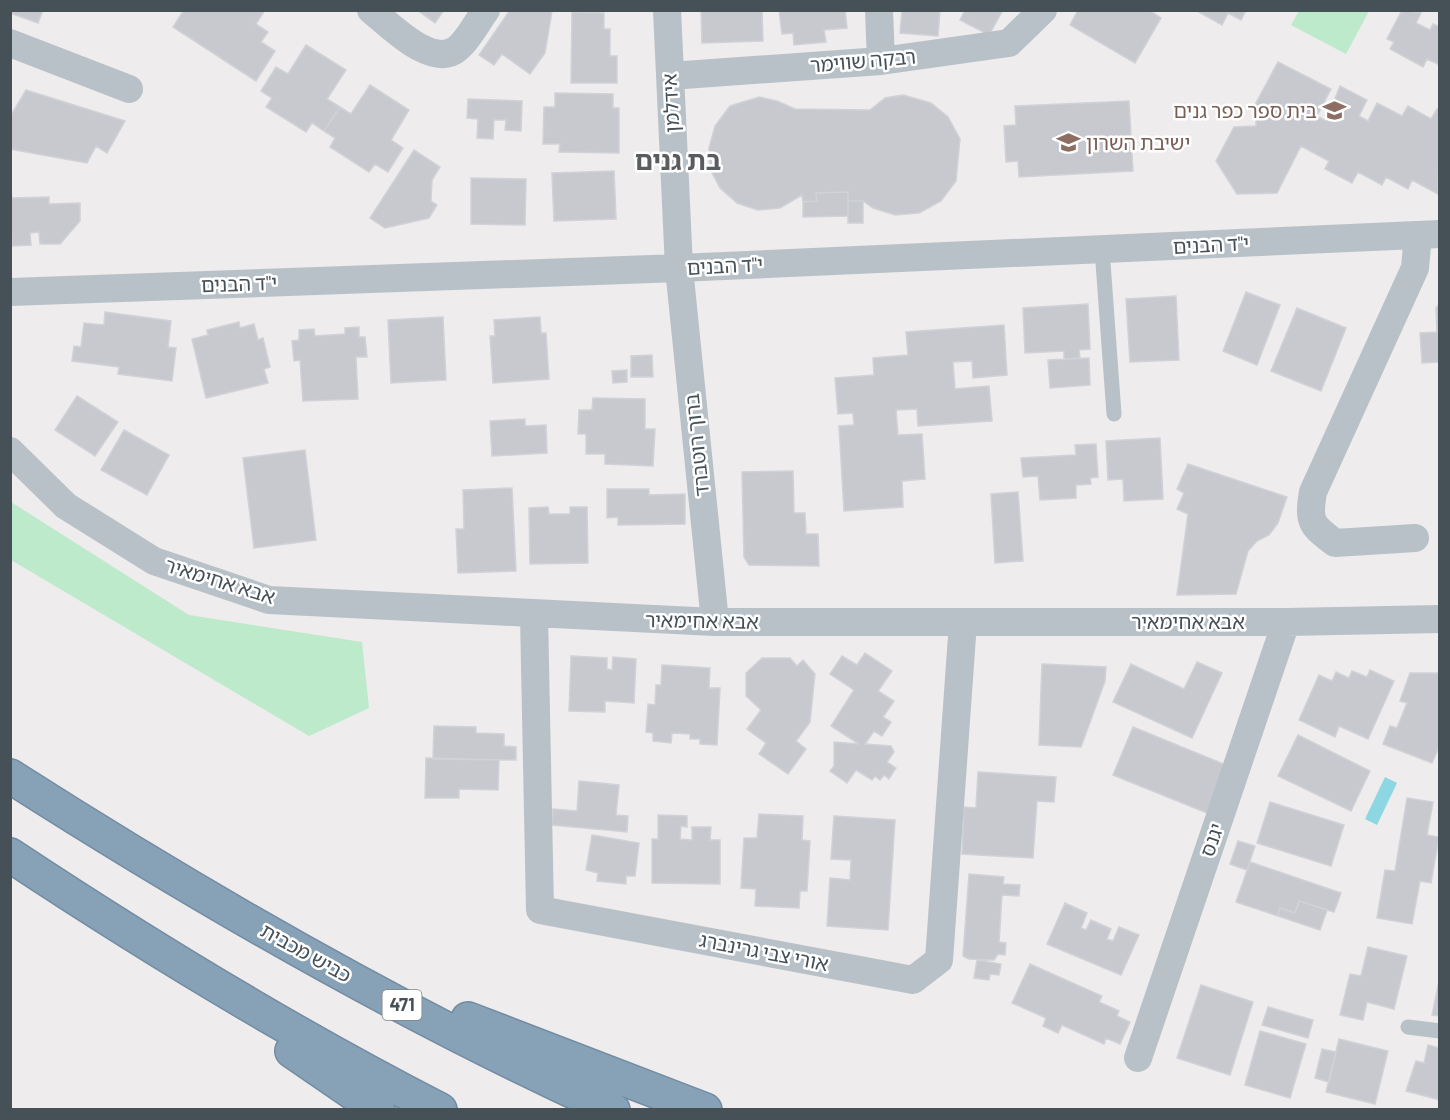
<svg xmlns="http://www.w3.org/2000/svg" width="1450" height="1120" font-family="Barlow,'Noto Sans Hebrew',sans-serif">
<style>
.green{fill:#bceacb}
.water{fill:#8dd7e3}
.building{fill:#c7c9ce;stroke:#d0d2d7;stroke-width:1.5}
.lines{fill:none;stroke-linecap:round;stroke-linejoin:round}
.highway-casing{stroke:#728ca3;stroke-width:36}
.lane{stroke:#b8c1c7;stroke-width:15}
.street{stroke:#b8c1c7;stroke-width:28}
.highway{stroke:#87a1b7;stroke-width:33}
.labels{text-anchor:middle;stroke-width:5;stroke-linejoin:round;paint-order:stroke}
.shield{fill:#fff;stroke:#7e8489;stroke-width:1.5}
.shield-label{font-size:18px;font-weight:bold;fill:#465057}
.street-label{font-size:20px;fill:#465057;stroke:#fff}
.education-label{font-size:20px;fill:#785e54;stroke:#fff;text-anchor:end}
.district-label{font-size:26px;font-weight:bold;fill:#595d60;stroke:#fff}
</style>
<rect width="100%" height="100%" fill="#eeecec"/>
<path class="green" d="M1299 11V10L1369 11 1346 54 1291 25Z
M11 502 189 615 362 642 369 708 309 736 11 560Z"/>
<path class="water" d="M1385 777 1397 783 1377 825 1365 819Z"/>
<path class="building" d="M10 10H43L38 23 10 13Z
M184 10H265L256 24 268 32 261 42 275 51 256 81 173 27Z
M417 10H444L435 23Z
M510 10 552 11 545 53 530 74 502 54 494 65 479 55Z
M701 10H762L763 41 702 43Z
M779 10H845L847 28 824 30 826 42 794 45 793 33 782 34Z
M902 10H940L938 36 900 33Z
M965 10H1003L989 35 960 20Z
M1078 10H1149L1161 18 1135 63 1070 25Z
M1195 10H1246L1241 20 1228 13 1222 25Z
M1402 10 1421 13 1416 23 1430 30 1433 24 1440 27V65L1427 59 1423 67 1390 49 1394 42 1387 39Z
M572 12 604 13V29H610V56H617V83H571Z
M306 45 346 70 327 99 340 107 324 131 312 123 306 132 266 107 272 98 261 91 276 67 288 74Z
M1278 62 1331 89 1317 116 1326 121 1340 86 1367 100 1359 116 1368 121 1377 103 1402 116 1408 106 1431 119 1437 109 1440 110 1438 194 1412 180 1408 189 1386 177 1382 185 1358 172 1352 183 1325 169 1329 161 1301 146 1277 193 1237 194 1216 161 1234 127 1256 126V103Z
M370 85 409 110 391 140 403 148 388 172 375 164 369 172 330 147 335 138 324 131 340 107 351 114Z
M26 90 93 111 125 121 107 153 96 146 87 163 10 149V117Z
M555 93 613 94V108H619V153L559 152 560 144H543L544 107H555Z
M903 95 931 103 948 117 960 139 956 181 941 201 919 213 895 215 873 208 863 201H848V192L816 193 817 201 803 202 802 195 780 208 758 210 737 203 720 188 710 169 709 148 715 126 730 106 759 97 777 101 795 109 870 110 885 98Z
M468 99 522 101 521 131 505 130 506 120H494L493 139 477 138 478 119 467 118Z
M1129 101 1133 171 1019 177 1018 161 1006 162 1004 126 1016 125 1015 106Z
M414 150 440 167 432 180 431 201 437 205 429 218 385 228 370 218Z
M614 171 616 219 554 221 552 173Z
M471 178 526 179 525 225 471 224Z
M10 190 12 198 49 197V204L80 203V221L60 244H40L39 232 30 233 31 245 12 246Z
M848 192V216L803 217V202L817 201 816 193Z
M848 201H863V223H848Z
M1246 292 1280 305 1257 365 1223 351Z
M1176 296 1179 360 1130 362 1126 299Z
M1440 303V362L1422 363 1420 333 1437 332 1436 308Z
M1088 304 1090 349 1079 350 1080 358 1064 359V351L1025 353 1023 308Z
M1297 308 1346 328 1321 391 1271 371Z
M105 312 171 321 168 347 176 348 172 381 118 374 119 367 72 361 74 346 81 347 84 323 104 325Z
M443 317 446 380 391 383 388 320Z
M540 317 541 333H546L549 379 493 383 490 336H495L494 320Z
M239 322 240 328 254 324 258 340 263 338 270 367 264 369 268 383 206 398 192 339 208 335 207 330Z
M1004 325 1007 375 973 378 972 361 953 362 955 389 989 386 992 421 918 426 917 409 896 410 898 435 922 434 925 479 902 481 903 507 844 511 839 426 854 425 853 413 838 414 835 378 874 375 873 358 908 355 906 332Z
M359 327V337H365L367 357H356L358 399 303 401 300 360 294 361 292 341 299 340V330L314 329 315 336 345 334V328Z
M652 355 653 377H631V356Z
M1089 358 1090 385 1050 388 1048 360Z
M627 370V382L613 383 612 371Z
M77 396 118 422 95 456 55 430Z
M593 398 645 399V429H655L653 466 605 464V454H586V434H578L579 410H592Z
M525 419V426L546 425 547 453 492 456 490 421Z
M124 430 169 455 147 495 101 470Z
M1160 438 1163 499 1124 501 1123 479 1108 480 1106 441Z
M1096 444 1098 477 1090 478 1091 484 1076 485V498L1040 500 1038 476 1023 477 1021 458 1076 455 1075 445Z
M305 450 316 540 254 548 243 458Z
M1188 464 1287 497 1278 523 1269 535 1257 541 1248 551 1236 594 1177 595 1188 514 1177 509 1184 493 1177 489Z
M793 471 794 513H805L806 534H818L819 566 749 565 744 557 742 472Z
M512 488 516 571 458 573 456 529H464L463 490Z
M607 489H649V495L685 494V524L618 525V517L607 518Z
M1018 492 1023 561 995 563 991 494Z
M548 507 549 514H570V507H587L588 563 530 564 529 508Z
M865 653 892 671 878 691 894 701 883 717 891 722 882 736 874 731 865 744 891 746 894 752 887 762 896 768 889 779 884 775 880 780 875 776 872 780 856 770 847 783 830 771 834 766V742L859 744 831 726 854 690 830 674 842 656 857 665Z
M571 656 607 658V669L612 670 613 657 636 659 634 703 605 701V712L569 711Z
M762 658H790L797 666 803 660 815 674 810 722 796 741 806 749 788 774 759 754 766 743 747 729 761 710 746 696V673Z
M1197 662 1222 673 1192 738 1113 702 1131 664 1184 689Z
M1042 664 1106 667 1105 681 1081 747 1039 745Z
M662 665 710 668 709 688H720L717 745 700 744V739H690V734L672 733 671 743 653 741V733L646 732 648 704 655 705 656 685H661Z
M1370 670 1394 681 1368 739 1339 726 1335 737 1299 720 1319 675 1332 681 1336 672 1349 678 1352 671 1367 677Z
M1410 673H1440V745L1432 763 1383 744 1390 726 1397 728 1407 703 1400 701Z
M434 726 476 727V733L504 734V746L516 747V760L433 759Z
M1133 727 1226 765 1207 813 1113 775Z
M1298 735 1370 771 1351 811 1278 776Z
M426 758 499 760 498 790 459 789V798H425Z
M978 772 1056 777 1054 802 1037 801 1033 858 962 854 964 807 976 808Z
M579 781 619 785 616 815 628 816 627 832 552 825 553 809 577 811Z
M1407 798 1433 802 1427 835 1439 837 1431 883 1420 881 1412 924 1377 918 1385 870 1395 871Z
M1270 802 1344 825 1331 866 1257 843Z
M759 814 803 816 802 840 810 841 807 891H800L799 908 755 906 756 889 741 888 744 838H757Z
M658 815 687 816V827L681 826 680 839 692 840V827H711L710 840H720V884L652 883V839H658Z
M834 816 895 820 888 930 827 926 830 878 850 880 851 860 831 859Z
M592 835 639 843 635 876H626V884L597 881 598 873 586 870Z
M1238 841 1255 846 1247 870 1230 864Z
M1250 862 1341 893 1334 912 1299 901 1295 913 1280 908 1278 916 1236 902Z
M969 874 1004 877 1003 884 1020 885 1019 896 1002 895 999 942 1006 943 1005 955 998 954 994 960 969 959 963 956Z
M1299 901 1327 910 1320 930 1278 916 1280 908 1295 913Z
M1065 903 1087 913 1081 928 1086 930 1091 920 1111 929 1107 939 1113 941 1119 927 1139 935 1121 975 1047 944Z
M1368 947 1407 956 1394 1009 1367 1002 1363 1020 1340 1015 1350 974 1361 976Z
M977 960 1001 964 999 975 990 974 989 980 974 978Z
M1030 964 1102 996 1099 1002 1119 1011 1117 1016 1130 1022 1120 1044 1106 1038 1104 1044 1062 1025 1058 1033 1043 1026 1046 1018 1012 1003Z
M1440 976V1016L1432 1015Z
M1201 985 1253 1002 1230 1075 1177 1058Z
M1268 1007 1313 1020 1308 1038 1262 1025Z
M1260 1031 1306 1044 1290 1098 1245 1085Z
M1339 1039 1388 1051 1375 1104 1326 1092Z
M1428 1045 1440 1048V1100L1406 1091 1416 1061 1424 1063Z
M1322 1049 1336 1052 1329 1082 1315 1078Z"/>
<g class="lines">
<defs>
<path id="highway" d="M10 776C204 900 404 1015 613 1110
M10 855C149 947 292 1034 440 1110
M468 1019 705 1110
M292 1051 378 1110"/>
</defs>
<use href="#highway" class="highway-casing"/>
<path class="lane" d="M1102 249 1114 414
M1408 1027 1440 1031"/>
<path class="street" d="M371 10C391 26 433 70 458 48 469 39 477 22 486 10
M667 10 679 268 715 622
M879 10 881 61
M10 43 129 89
M670 76 881 61 1009 43 1043 10
M10 292 679 268 1440 234
M10 451 66 506 154 561 269 600 715 622H1286L1440 619
M1415 538 1335 543C1311 525 1308 522 1313 492L1415 268 1418 235
M534 615 540 910 913 980 939 960 963 622
M1138 1058 1286 622"/>
<use href="#highway" class="highway"/>
</g>
<defs>
<symbol id="school-bare" viewBox="-9 -9 18 18"><path d="M0-5L7-2L0 1L-7-2ZM-4 1L0 2.5L4 1V4Q0 6-4 4Z" fill="#8d6e63" stroke="#fff" stroke-width="2.5" paint-order="stroke"/></symbol>
</defs>
<g fill-rule="evenodd">
<use href="#school-bare" x="1318" y="94" width="33" height="33"/>
<use href="#school-bare" x="1052" y="126" width="33" height="33"/>
</g>
<g class="labels">
<rect class="shield" x="382.5" y="990" width="39" height="30" rx="4.5"/>
<g class="shield-label">
<text x="402" y="1011">471</text>
</g>
<g class="street-label">
<text transform="translate(863 61) rotate(-5)" y="7">רבקה שווימר</text>
<text transform="translate(671 103) rotate(-93)" y="7">אידלמן</text>
<text transform="translate(1211 245) rotate(-3)" y="7">י"ד הבנים</text>
<text transform="translate(725 266) rotate(-3)" y="7">י"ד הבנים</text>
<text transform="translate(239 284) rotate(-2)" y="7">י"ד הבנים</text>
<text transform="translate(697 445) rotate(-96)" y="7">ברוך רוטברד</text>
<text transform="translate(220 581) rotate(17)" y="7">אבא אחימאיר</text>
<text transform="translate(702 621) rotate(1)" y="7">אבא אחימאיר</text>
<text x="1188" y="629">אבא אחימאיר</text>
<text transform="translate(1212 840) rotate(-71)" y="7">יגנס</text>
<text transform="translate(764 952) rotate(11)" y="7">אורי צבי גרינברג</text>
<text transform="translate(306 953) rotate(29)" y="7">כביש מכבית</text>
</g>
<g class="education-label">
<text x="1317" y="118">בית ספר כפר גנים</text>
<text x="1086" y="150" text-anchor="start">ישיבת השרון</text>
</g>
<g class="district-label">
<text x="678" y="170">בת גנים</text>
</g>
</g>
<rect width="1450" height="1120" fill="none" stroke="#465057" stroke-width="24"/>
</svg>
